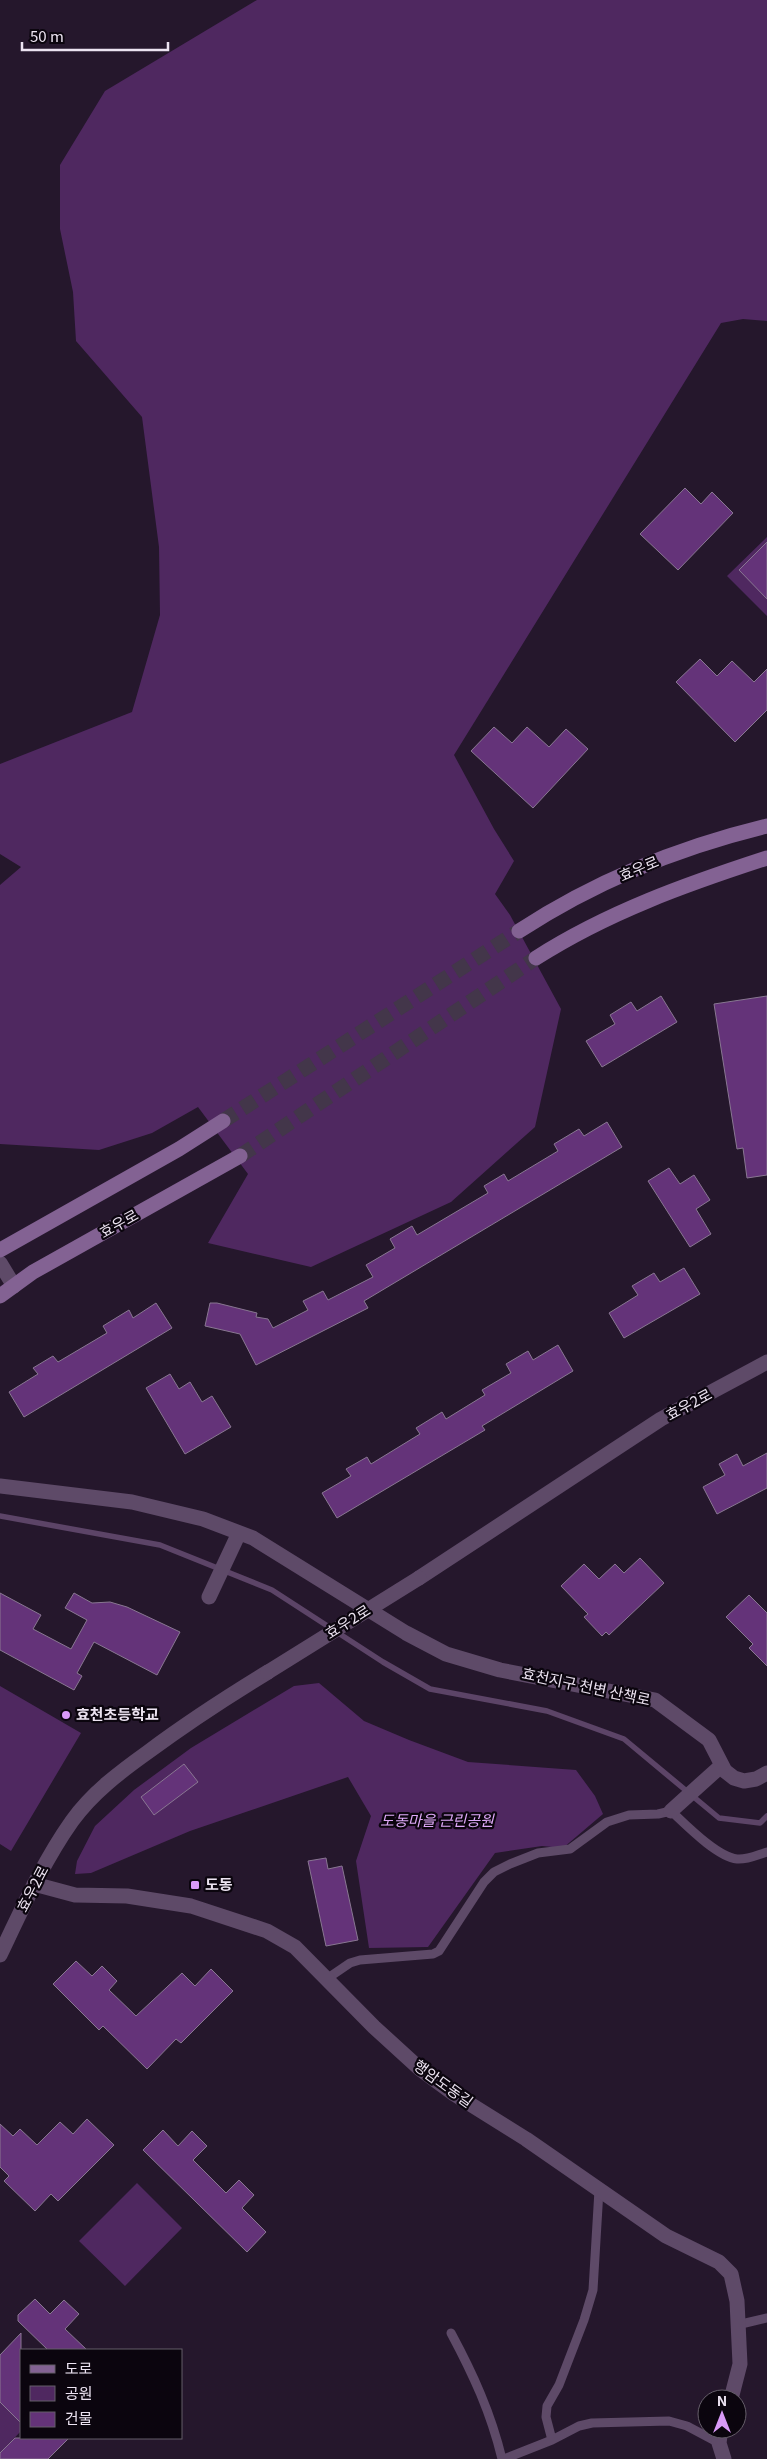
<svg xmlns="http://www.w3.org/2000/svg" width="767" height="2459" font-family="Georgia,'Noto Sans KR',serif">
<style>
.green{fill:#4f2860}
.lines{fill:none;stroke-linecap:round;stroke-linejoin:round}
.stream{stroke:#5c4467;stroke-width:5.5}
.building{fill:#643379;stroke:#897792}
.secondary-tunnel{stroke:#43364a;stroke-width:15;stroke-dasharray:15 8;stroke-linecap:butt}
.lane{stroke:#5e4a68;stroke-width:9}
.street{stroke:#5e4a68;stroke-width:15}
.secondary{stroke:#836293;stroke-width:15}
.street-bridge{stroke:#5e4a68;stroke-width:15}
.poi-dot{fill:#d99af7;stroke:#0b050e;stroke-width:2}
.labels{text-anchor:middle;stroke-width:4.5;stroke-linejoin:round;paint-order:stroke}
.street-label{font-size:15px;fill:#ece3f1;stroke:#0b050e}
.poi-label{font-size:15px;font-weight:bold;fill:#ece3f1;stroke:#0b050e;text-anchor:start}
.park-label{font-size:15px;font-style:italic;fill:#dea9f8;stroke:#0b050e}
</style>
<rect width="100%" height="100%" fill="#25172c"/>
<path class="green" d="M257 0H767V321L743 319 721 323 454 755 494 829 514 861 495 894 510 915 561 1009 535 1127 451 1202 311 1267 208 1243 248 1174 198 1107 152 1133 99 1150 0 1144V885L21 867 0 854V764L132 712 160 615 159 547 142 417 76 341 73 292 60 229V165L105 91Z
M767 537V616L727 576Z
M319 1683 364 1721 409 1740 468 1762 576 1770 595 1796 603 1814 563 1848 542 1846 495 1853 428 1947 369 1948 356 1861 371 1816 348 1777 190 1831 91 1873 75 1874 77 1861 95 1826 134 1790 191 1748 294 1686Z
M0 1686 81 1733 11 1851 0 1844Z
M137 2183 182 2228 125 2286 79 2241Z
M0 2402 21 2423V2431L0 2453Z"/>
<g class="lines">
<path class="stream" d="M0 1516 160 1545 272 1590 383 1662 430 1689 547 1711 624 1739 719 1818 760 1823 767 1816"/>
</g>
<path class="building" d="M685 488 701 504 712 492 733 513 678 570 640 534Z
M767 542V599L739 570Z
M700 659 717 676 732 661 754 682 767 669V710L735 742 676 682Z
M494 727 512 743 527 727 549 747 566 729 588 749 533 808 471 751Z
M661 996 677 1022 602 1067 586 1041 615 1024 610 1015 631 1002 637 1011Z
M767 996V1175L747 1178 743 1148 737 1149 714 1004Z
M607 1122 622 1147 364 1301 368 1308 256 1365 240 1334 205 1326 210 1303H217L257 1313 256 1317 268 1319 273 1328 308 1310 303 1301 323 1291 328 1300 373 1277 366 1265 395 1248 390 1239 412 1226 417 1235 488 1193 484 1186 504 1174 508 1181 558 1151 554 1144 579 1129 584 1136Z
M669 1168 680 1184 694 1175 710 1200 696 1209 711 1234 690 1247 648 1181Z
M684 1268 700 1294 624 1338 609 1313 638 1295 632 1286 654 1273 660 1282Z
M156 1303 172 1328 24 1417 9 1392 38 1374 33 1368 53 1356 58 1362 107 1333 103 1326 129 1310 133 1318Z
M558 1345 573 1371 482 1426 485 1430 337 1518 322 1493 351 1476 346 1469 367 1457 371 1464 420 1434 416 1428 442 1412 446 1419 485 1395 482 1390 511 1373 506 1364 528 1351 533 1360Z
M170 1374 179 1389 190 1382 202 1402 212 1396 231 1427 185 1454 146 1388Z
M767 1453V1488L717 1514 703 1487 725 1475 719 1464 737 1454 743 1466Z
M640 1558 664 1583 609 1635 606 1632 602 1636 584 1617 588 1614 561 1586 584 1564 599 1579 615 1564 624 1573Z
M0 1593 41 1615 33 1629 71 1649 87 1620 65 1608 74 1593 92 1603 110 1602 127 1607 180 1632 157 1675 94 1642 77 1673 82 1676 74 1690 0 1650Z
M749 1595 767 1613V1666L749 1648 753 1644 726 1617Z
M184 1764 198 1782 154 1815 141 1797Z
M326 1858 328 1869 342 1866 358 1940 326 1946 308 1861Z
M76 1961 92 1976 102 1966 117 1981 109 1990 136 2016 182 1973 195 1986 211 1969 233 1991 181 2043 176 2039 147 2069 103 2026 99 2030 53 1984Z
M87 2119 114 2145 58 2201 51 2194 35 2211 4 2181 9 2176 0 2167V2124L13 2136 20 2129 37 2145 60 2122 73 2134Z
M163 2130 178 2146 192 2131 207 2146 193 2160 226 2193 239 2180 254 2195 242 2208 266 2232 247 2252 143 2150Z
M35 2299 50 2314 64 2300 79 2314 65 2329 87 2350H48L18 2321V2315Z
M21 2333V2423L0 2402V2355Z
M15 2438H69L48 2459H0V2453Z"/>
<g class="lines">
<path class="secondary-tunnel" d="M223 1121 519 931
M240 1156 536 958"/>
<path class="lane" d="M328 1978 350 1963 360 1960 433 1954 439 1951 484 1882 494 1872 510 1864 538 1853 570 1849 607 1822 629 1815 658 1814 671 1811C685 1824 717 1857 737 1859 747 1860 757 1855 767 1852
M737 2325 767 2318
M451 2333C473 2374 491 2413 502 2459
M552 2440 579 2426 592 2423 669 2421 687 2426 719 2443
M504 2459 552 2440 546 2417 547 2406 559 2385 584 2320 593 2290 599 2190"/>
<path class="street" d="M0 1263 14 1286
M0 1486 132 1502 203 1519 253 1538 406 1633 446 1654 500 1670 655 1700 709 1740 725 1771 734 1778 744 1781 756 1779 767 1773
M419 1578 661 1419 767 1362
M209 1597 239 1533
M671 1811 722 1765
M34 1884 75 1895 127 1896 191 1906 267 1931 295 1947 374 2027 420 2069 454 2094 526 2139 666 2236 719 2262 731 2274 737 2301 740 2364 731 2399
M0 1955C22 1909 43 1862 72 1821 92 1793 120 1772 148 1752 187 1723 227 1697 268 1672
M721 2429 719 2443 724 2459"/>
<path class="secondary" d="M519 931C594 882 680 847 767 826
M536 958C608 912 687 884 767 858
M0 1250 179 1149 223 1121
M0 1296 33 1272 240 1156"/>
<path class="street-bridge" d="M268 1672 419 1578"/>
</g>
<g class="poi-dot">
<circle cx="66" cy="1715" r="5"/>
<rect x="190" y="1880" width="10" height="10" rx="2.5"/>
</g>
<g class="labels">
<g class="street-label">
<text transform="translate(639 869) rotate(-23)" y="5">효우로</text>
<text transform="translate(119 1224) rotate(-29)" y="5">효우로</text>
<text transform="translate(689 1405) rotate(-28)" y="5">효우2로</text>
<text transform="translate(348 1622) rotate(-32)" y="5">효우2로</text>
<text transform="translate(586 1687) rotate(12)" y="5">효천지구 천변 산책로</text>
<text transform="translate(33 1889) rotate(-62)" y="5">효우2로</text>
<text transform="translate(443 2084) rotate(36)" y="5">행암도동길</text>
</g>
<g class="poi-label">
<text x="76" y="1720">효천초등학교</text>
<text x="205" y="1890">도동</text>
</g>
<g class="park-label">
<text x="437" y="1826">도동마을 근린공원</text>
</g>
</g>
<rect x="20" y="2349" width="162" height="90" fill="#0b050e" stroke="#655e69"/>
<rect x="30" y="2365" width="25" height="8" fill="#836293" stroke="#655e69"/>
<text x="65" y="2374" font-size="15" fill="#ece3f1">도로</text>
<rect x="30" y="2386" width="25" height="15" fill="#4f2860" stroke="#655e69"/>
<text x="65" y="2399" font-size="15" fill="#ece3f1">공원</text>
<rect x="30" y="2412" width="25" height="15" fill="#643379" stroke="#655e69"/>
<text x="65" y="2424" font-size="15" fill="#ece3f1">건물</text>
<g transform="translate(722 2414)"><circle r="24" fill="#0b050e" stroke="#655e69"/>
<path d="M0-4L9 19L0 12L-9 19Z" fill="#d99af7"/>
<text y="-8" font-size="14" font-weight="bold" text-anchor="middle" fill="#ece3f1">N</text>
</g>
<path d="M22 42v8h146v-8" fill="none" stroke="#ece3f1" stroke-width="2.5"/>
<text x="30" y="42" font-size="15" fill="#ece3f1" stroke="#0b050e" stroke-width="4" paint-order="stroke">50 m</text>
</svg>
